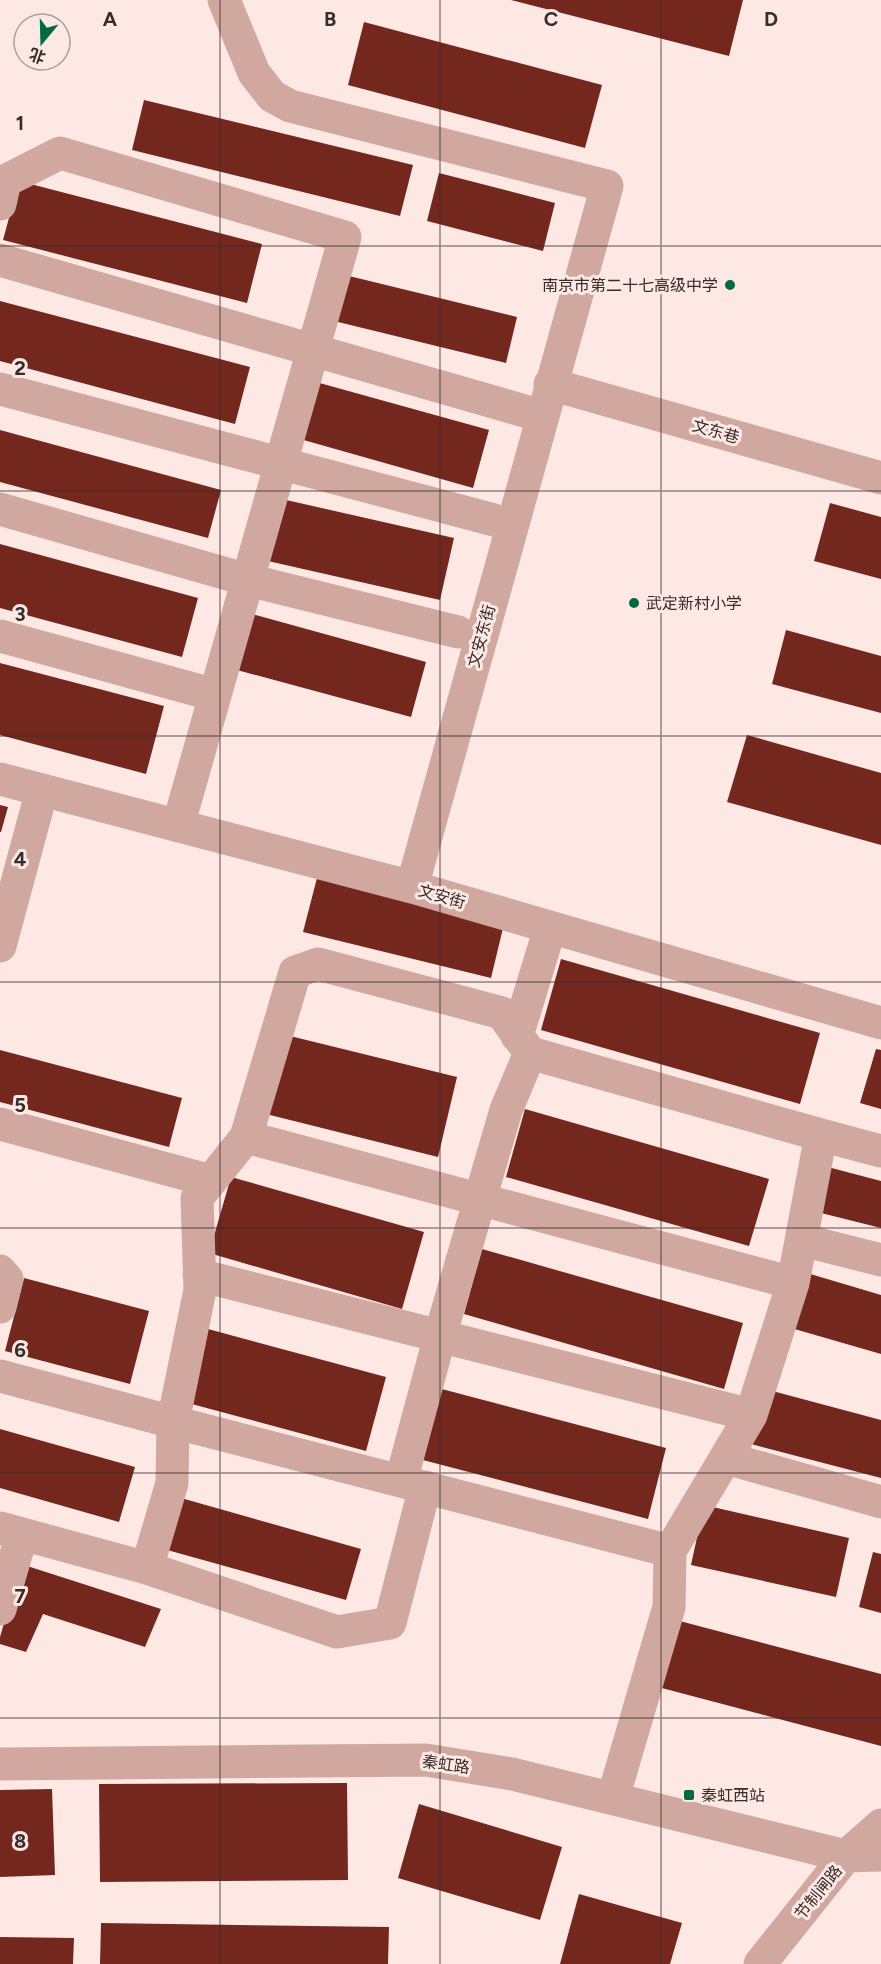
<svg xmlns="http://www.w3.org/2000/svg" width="881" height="1964" font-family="Figtree,'Noto Sans SC',sans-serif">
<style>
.building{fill:#74281d}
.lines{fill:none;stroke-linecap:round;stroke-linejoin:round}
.minor{stroke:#d0a8a0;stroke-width:33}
.grid{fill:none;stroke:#362c2a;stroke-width:1.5;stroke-opacity:0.55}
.poi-dot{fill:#016a40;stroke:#fee8e4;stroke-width:2}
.labels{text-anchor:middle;stroke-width:6;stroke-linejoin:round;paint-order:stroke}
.poi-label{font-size:16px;fill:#362c2a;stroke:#fee8e4;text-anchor:start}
.street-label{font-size:16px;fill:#362c2a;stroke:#fee8e4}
.grid-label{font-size:20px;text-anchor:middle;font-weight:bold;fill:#362c2a;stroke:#fee8e4;stroke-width:6;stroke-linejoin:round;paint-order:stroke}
</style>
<rect width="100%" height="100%" fill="#fee8e4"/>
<path class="building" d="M511 0H743L729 56Z
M364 22 602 85 585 148 348 85Z
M144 100 413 165 400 216 132 150Z
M439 173 555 203 543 251 427 221Z
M19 181 262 244 247 303 3 240Z
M345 275 517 317 506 363 334 321Z
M0 301 250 367 235 424 0 361Z
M316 382 489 430 473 488 300 439Z
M0 430 221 490 208 538 0 482Z
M273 497 454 538 440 600 259 559Z
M830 503 881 517V579L814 561Z
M0 544 198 598 182 657 0 608Z
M252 614 426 662 411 717 237 670Z
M786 630 881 656V713L772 684Z
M0 663 164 706 146 774 0 735Z
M747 735 881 773V845L727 802Z
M0 805 8 807 1 832H0Z
M317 878 504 924 491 978 303 932Z
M561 959 820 1033 800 1104 541 1030Z
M286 1035 457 1077 438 1157 266 1114Z
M876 1049 881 1050V1109L860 1103Z
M0 1050 182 1098 169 1147 0 1102Z
M525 1109 769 1179 749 1246 506 1177Z
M824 1166 881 1181V1228L813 1211Z
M231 1177 424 1232 402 1309 209 1253Z
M482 1249 743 1323 724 1389 464 1314Z
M807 1273 881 1295V1354L791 1328Z
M24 1278 149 1311 130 1384 5 1351Z
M208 1329 386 1377 366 1451 188 1403Z
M438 1388 666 1448 648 1519 419 1459Z
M765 1389 881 1420V1478L751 1444Z
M0 1429 135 1467 119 1522 0 1488Z
M174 1496 361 1549 346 1600 160 1548Z
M704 1505 849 1538 836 1597 691 1565Z
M873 1552 881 1554V1613L859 1607Z
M21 1564 161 1609 145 1647 43 1614 26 1652 0 1644V1637Z
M676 1620 881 1674V1746L658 1687Z
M347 1783 348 1880 100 1882 99 1784Z
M52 1789 55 1875 0 1877V1790Z
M419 1804 562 1847 540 1920 398 1878Z
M579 1894 682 1923 670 1964H560Z
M101 1923 389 1927 388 1964H100Z
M0 1937 74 1938 73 1964H0Z"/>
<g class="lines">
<path class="minor" d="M224 0 254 73 272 96 290 106 607 186 412 887
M0 204 5 181 60 153 345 237 178 826
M0 260 542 416
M550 384 881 478
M0 389 494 520
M0 509 248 580 458 632
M0 636 215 695
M0 779 412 887 881 1023
M0 946 42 790
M517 1036 550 928
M0 1124 211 1181
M821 1135 881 1151
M246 1137 295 972 318 964 502 1013 530 1053
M802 1240 881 1260
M0 1271 7 1279 0 1307
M199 1275 751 1415
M0 1376 173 1422 200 1290 197 1198 246 1137 793 1283
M726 1458 881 1502
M401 1481 440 1336 506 1110 530 1053 821 1135 793 1283 751 1415 670 1551
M0 1528 147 1568 172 1483 173 1422 670 1551 669 1607 613 1798
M147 1568 337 1632 390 1623 425 1487
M0 1609 22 1534
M0 1764 426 1760 512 1774 846 1856 881 1855
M760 1964 846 1856 881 1825"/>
</g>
<path class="grid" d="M220 0V1964M440 0V1964M661 0V1964M0 246H881M0 491H881M0 736H881M0 982H881M0 1228H881M0 1473H881M0 1718H881"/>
<g class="poi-dot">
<circle cx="730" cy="285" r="6"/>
<circle cx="634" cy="603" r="6"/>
<rect x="683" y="1789" width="12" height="12" rx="3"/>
</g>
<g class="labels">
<g class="poi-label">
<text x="718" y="291" text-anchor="end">南京市第二十七高级中学</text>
<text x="646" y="609">武定新村小学</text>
<text x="701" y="1801">秦虹西站</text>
</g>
<g class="street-label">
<text transform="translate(716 431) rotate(16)" y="6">文东巷</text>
<text transform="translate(481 636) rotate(-75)" y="6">文安东街</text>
<text transform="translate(442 896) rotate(16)" y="6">文安街</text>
<text transform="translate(446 1764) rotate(8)" y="6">秦虹路</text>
<text transform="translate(818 1892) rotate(-51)" y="6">节制闸路</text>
</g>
</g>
<g class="grid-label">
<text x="110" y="26">A</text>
<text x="330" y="26">B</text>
<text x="551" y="26">C</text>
<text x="771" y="26">D</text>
<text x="20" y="130">1</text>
<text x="20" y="375">2</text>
<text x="20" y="621">3</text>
<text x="20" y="866">4</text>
<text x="20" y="1112">5</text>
<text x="20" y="1357">6</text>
<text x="20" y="1603">7</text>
<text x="20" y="1848">8</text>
</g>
<g transform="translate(42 42) rotate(199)"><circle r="28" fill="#fee8e4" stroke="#ae9d9a" stroke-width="1.5"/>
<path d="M0-4.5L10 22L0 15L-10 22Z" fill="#016a40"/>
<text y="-9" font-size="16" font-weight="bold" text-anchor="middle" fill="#362c2a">北</text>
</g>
</svg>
